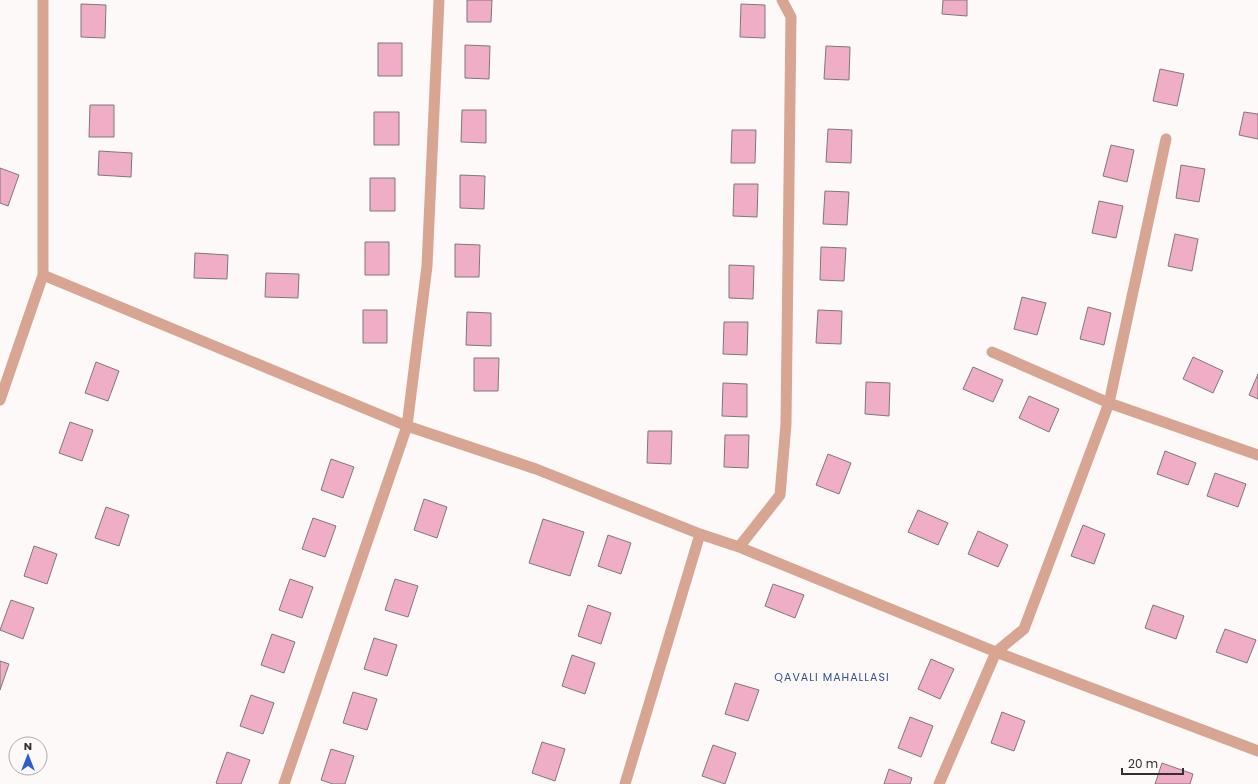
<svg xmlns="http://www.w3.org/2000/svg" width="1258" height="784" font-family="Poppins,sans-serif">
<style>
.building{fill:#f0adc6;stroke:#80777a}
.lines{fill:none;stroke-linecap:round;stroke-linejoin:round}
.minor{stroke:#d7a592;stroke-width:11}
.labels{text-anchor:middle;stroke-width:3;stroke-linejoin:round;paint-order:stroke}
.neighbourhood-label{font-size:11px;letter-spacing:1px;fill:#36528b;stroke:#fef9f9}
</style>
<rect width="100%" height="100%" fill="#fef9f9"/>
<path class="building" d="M467 0H492L491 22H467Z
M943 0H967V16L942 14Z
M81 4 106 5 105 38 81 37Z
M741 4 765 5V38L740 37Z
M378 43H402V76H378Z
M465 45 490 46 489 79 465 78Z
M826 46 850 47 849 80 824 79Z
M1160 69 1184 74 1177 106 1153 101Z
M90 105H114V137H89Z
M462 110H486V143L461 142Z
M374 112H399V145H374Z
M1244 112 1258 114V139L1239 135Z
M828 129 852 130 851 163 826 162Z
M732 130H756L755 163H731Z
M1111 145 1134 150 1127 182 1103 176Z
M99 151 132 153 131 177 98 175Z
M1181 165 1205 169 1199 202 1176 198Z
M0 168 19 175 8 206 0 203Z
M460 175 485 176 484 209 460 208Z
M370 178H395V211H370Z
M734 184H758L757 217 733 216Z
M825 191 849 192 847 225 823 224Z
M1099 201 1123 206 1116 238 1092 233Z
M1175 234 1198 239 1192 271 1168 266Z
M365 242H389V275H365Z
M455 244 480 245 479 277H455Z
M821 247 846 248 844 281 820 280Z
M195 253 228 255 227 279 194 278Z
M729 265 754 266 753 299 729 298Z
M266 273 299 274 298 298 265 297Z
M1022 297 1046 303 1037 335 1014 329Z
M1088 307 1111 313 1104 345 1080 339Z
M363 310H387V343H363Z
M818 310 842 311 841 344 816 343Z
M467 312 491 313V346L466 345Z
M724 322H748L747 355 723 354Z
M1193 357 1223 371 1213 393 1183 379Z
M474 358H499L498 391H474Z
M96 362 119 371 108 401 85 393Z
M973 367 1003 380 993 402 963 389Z
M1258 374V399L1249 395Z
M866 382 890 383 889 416 865 414Z
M723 383 747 384V417L722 416Z
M1029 396 1059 409 1049 432 1019 418Z
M70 422 93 430 82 461 59 453Z
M648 431H672L671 464 647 463Z
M725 435H749L748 468 724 467Z
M1165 451 1196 463 1188 485 1157 474Z
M828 454 851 463 839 494 816 485Z
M331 459 354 467 343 498 321 490Z
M1215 473 1246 484 1238 507 1207 496Z
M424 499 447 507 437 538 414 530Z
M106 507 129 515 119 546 95 538Z
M918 510 948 523 938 545 908 532Z
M313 518 336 526 325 557 302 549Z
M543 519 584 532 570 576 529 563Z
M1083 525 1105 534 1094 564 1071 556Z
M978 531 1008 545 998 567 968 554Z
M608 535 631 543 621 574 598 566Z
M34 546 57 554 47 584 24 576Z
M290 579 313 587 302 618 279 610Z
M395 579 418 586 408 617 385 610Z
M773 584 804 595 795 618 765 606Z
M11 600 34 608 23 639 0 630Z
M588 605 611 613 601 644 578 636Z
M1153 605 1184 616 1176 639 1145 628Z
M1225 629 1256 640 1247 663 1216 652Z
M272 634 295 642 284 673 261 665Z
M374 638 397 645 387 676 364 669Z
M572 655 595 663 585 694 562 686Z
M931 659 954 669 940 699 918 689Z
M0 661 9 664 0 690Z
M735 683 759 690 748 721 725 714Z
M353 692 377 699 367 730 343 723Z
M251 695 274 703 263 734 240 726Z
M1002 712 1025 721 1014 751 991 743Z
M910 717 933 726 921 757 898 748Z
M542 742 565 749 555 781 532 773Z
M713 745 736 753 725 784 702 776Z
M331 749 354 756 345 784H333L321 780Z
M227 752 250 760 241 784H219L216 783Z
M1162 763 1193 774 1190 784H1155Z
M889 769 912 778 910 784H884Z"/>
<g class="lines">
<path class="minor" d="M43 275 407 426 536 469 700 534 739 547 996 652 1258 751
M992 352 1109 403 1258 455
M0 400 43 275V0
M739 547 780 495 786 424 791 17 782 0
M284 784 407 426 427 266 439 0
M625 784 700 534
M939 784 996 652 1024 629 1109 403 1166 139"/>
</g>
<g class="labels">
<g class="neighbourhood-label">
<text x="832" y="681">QAVALI MAHALLASI</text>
</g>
</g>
<g transform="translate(28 756)"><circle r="19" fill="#fef9f9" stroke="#ada9a9"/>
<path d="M0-3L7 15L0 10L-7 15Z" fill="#2e5ecd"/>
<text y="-6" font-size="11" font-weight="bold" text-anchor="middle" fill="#343030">N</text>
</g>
<path d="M1122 768v6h61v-6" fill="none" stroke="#343030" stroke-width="2"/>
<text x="1128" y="768" font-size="12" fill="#343030" stroke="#fef9f9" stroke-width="3" paint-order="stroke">20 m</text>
</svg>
